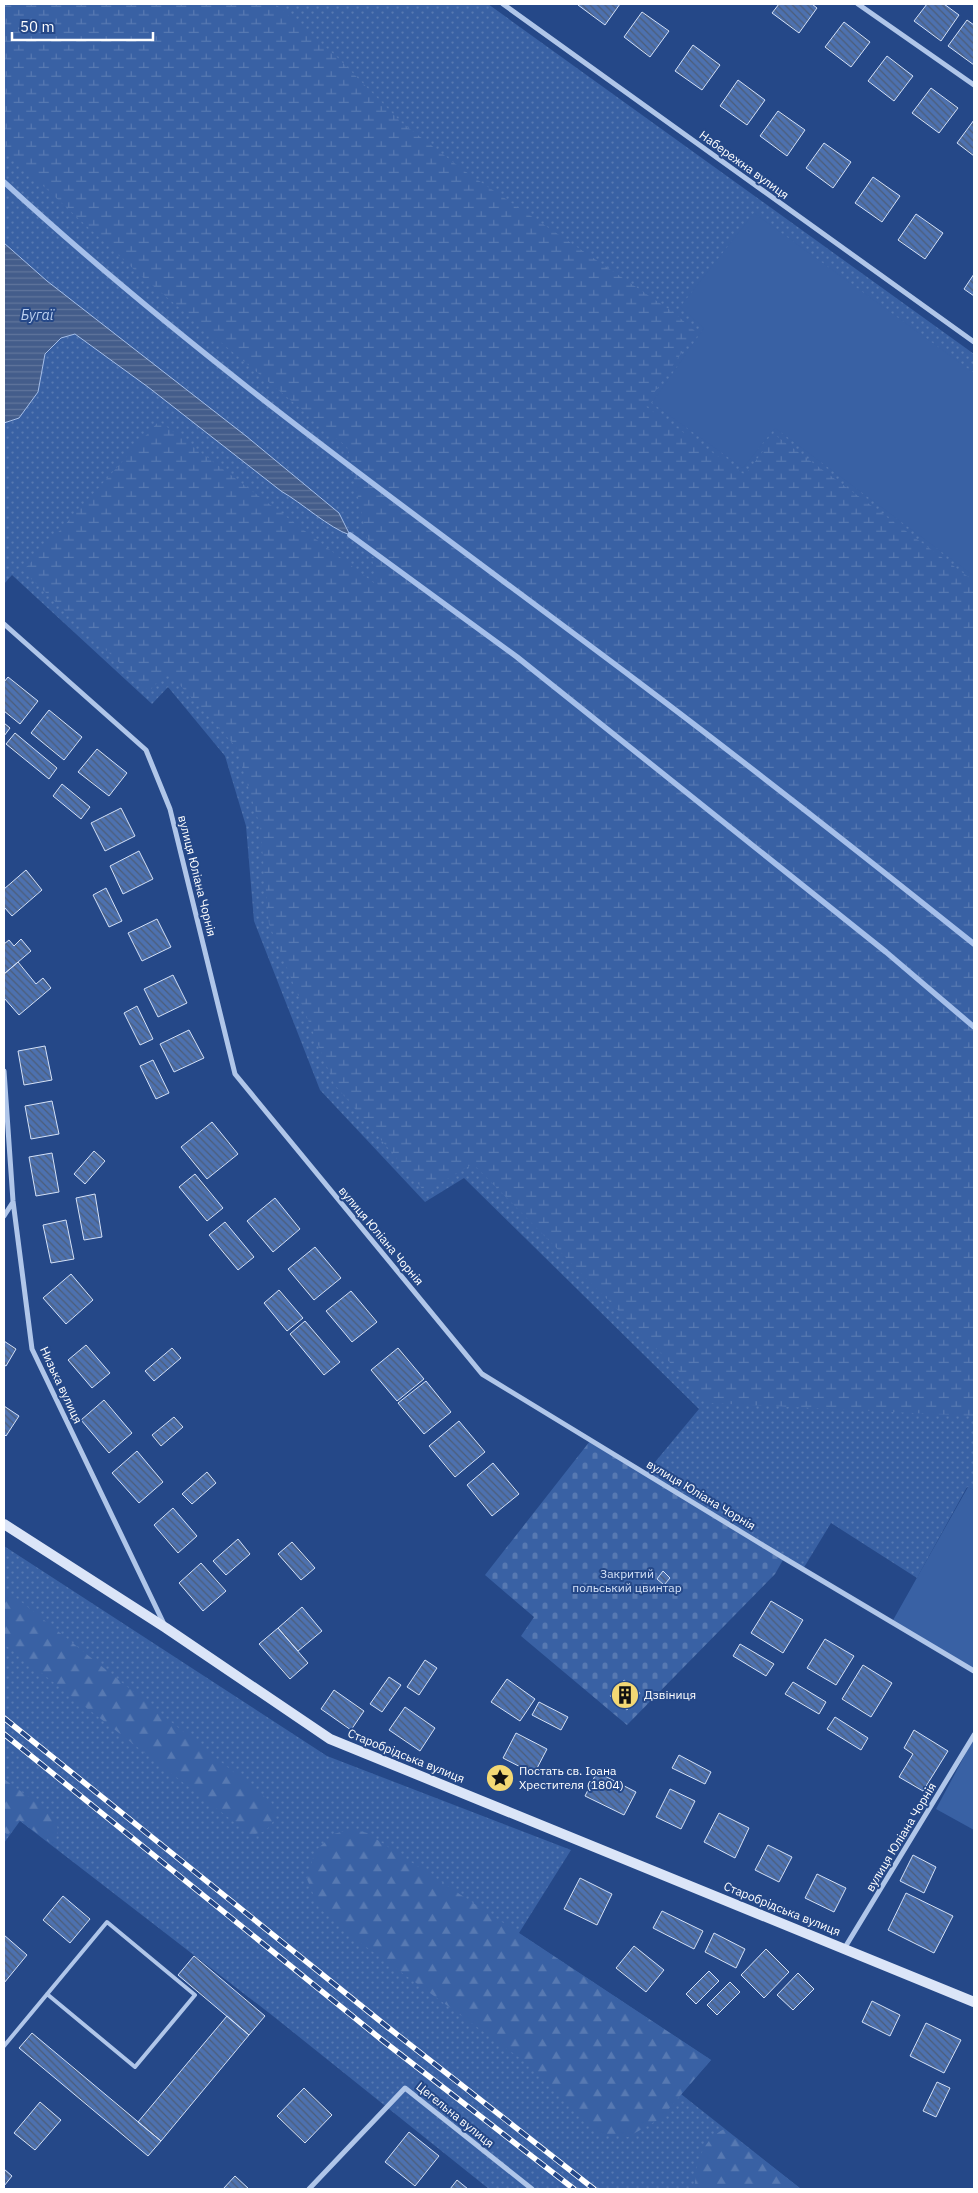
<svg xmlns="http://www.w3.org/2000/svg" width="978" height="2193" font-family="'IBM Plex Sans',sans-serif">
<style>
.grass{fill:url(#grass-dots)}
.forest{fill:url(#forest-firs)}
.wetland{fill:url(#wetland-marsh)}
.cemetery{fill:url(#cemetery-stones)}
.green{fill:#3961a4}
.water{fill:url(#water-rules);stroke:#a5bfea}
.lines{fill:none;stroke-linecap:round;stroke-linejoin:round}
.stream{stroke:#a5bfea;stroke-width:5.5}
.building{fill:url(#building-back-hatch);stroke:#d4e1f7}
.lane{stroke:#b0c6e9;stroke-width:4}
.street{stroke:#b0c6e9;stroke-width:5}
.secondary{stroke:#dbe5f8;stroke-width:10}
.rail-casing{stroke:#fff;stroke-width:5.5}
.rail{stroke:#254888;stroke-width:4;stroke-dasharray:11;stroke-linecap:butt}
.labels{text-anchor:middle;stroke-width:4;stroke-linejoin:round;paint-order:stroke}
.street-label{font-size:12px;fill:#fff;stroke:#254888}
.park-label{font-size:12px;fill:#d4e1f7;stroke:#254888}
.poi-label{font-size:12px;fill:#fff;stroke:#254888;text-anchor:start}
.water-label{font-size:14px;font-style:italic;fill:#bcd0f0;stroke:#254888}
</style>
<defs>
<pattern id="grass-dots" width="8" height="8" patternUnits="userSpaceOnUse" patternTransform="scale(1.25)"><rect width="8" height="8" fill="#3961a4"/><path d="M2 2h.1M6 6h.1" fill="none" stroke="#5779b2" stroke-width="1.8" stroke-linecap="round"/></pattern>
<pattern id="forest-firs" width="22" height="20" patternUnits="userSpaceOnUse" patternTransform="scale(1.25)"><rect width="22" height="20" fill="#3961a4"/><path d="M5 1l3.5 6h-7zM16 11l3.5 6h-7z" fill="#5779b2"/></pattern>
<pattern id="wetland-marsh" width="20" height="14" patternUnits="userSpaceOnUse" patternTransform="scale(1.25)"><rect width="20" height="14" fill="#3961a4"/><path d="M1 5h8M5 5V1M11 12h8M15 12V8" fill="none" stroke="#5779b2"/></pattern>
<pattern id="cemetery-stones" width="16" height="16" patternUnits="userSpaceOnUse" patternTransform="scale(1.25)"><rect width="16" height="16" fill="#3961a4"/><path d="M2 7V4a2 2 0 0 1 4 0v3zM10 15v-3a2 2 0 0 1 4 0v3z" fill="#5779b2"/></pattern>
<pattern id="water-rules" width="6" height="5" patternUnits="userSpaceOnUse" patternTransform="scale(1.25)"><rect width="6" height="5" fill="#445d8b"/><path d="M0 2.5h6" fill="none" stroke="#60759c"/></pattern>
<pattern id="building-back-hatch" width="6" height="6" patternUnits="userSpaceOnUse" patternTransform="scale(1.25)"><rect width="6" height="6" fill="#4d71af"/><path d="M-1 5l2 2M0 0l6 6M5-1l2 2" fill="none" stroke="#4c5d79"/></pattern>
</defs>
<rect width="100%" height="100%" fill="#254888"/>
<path class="grass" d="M4 4H488L974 354V1490L967 1487 917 1578 831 1523 803 1569 646 1473 699 1409 464 1178 425 1202 320 1090 254 921 246 826 225 756 168 687 152 704 12 575 4 584V423L19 418 38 392 45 355 61 338 75 334 148 387 281 491C304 504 323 521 345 533L349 531 339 513 246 436 47 281 4 243Z
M4 1546 327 1756 571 1850 519 1933 711 2060 681 2094 801 2189H489L273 2016 20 1821 4 1843Z"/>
<path class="forest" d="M4 1588 271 1802 277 1811C273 1826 266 1833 251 1835L4 1644Z
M4 1779C15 1788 54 1812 57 1826 59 1833 56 1839 53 1845L19 1820 8 1835 4 1832Z
M351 1829 367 1833 711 2060 661 2118 628 2137 602 2134 583 2121 535 2069 358 1941 319 1908 307 1879 315 1851 334 1834Z
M724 2129 801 2189H695C695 2165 701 2141 724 2129Z"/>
<path class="wetland" d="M4 4H275L336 56 402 123 466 172 673 312 696 332 645 406 745 475 775 435 974 581V1416L710 1403 473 1164 425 1192 334 1084 269 924 260 826 236 747 168 672 149 691 23 571 159 421 378 586 347 447 140 275 4 150Z"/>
<path class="cemetery" d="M590 1441 783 1560 775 1574 627 1725 521 1636 534 1617 485 1575Z"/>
<path class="green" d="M754 213 974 373V576L775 428 743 468 652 403 704 328 680 307Z
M968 1487 974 1490V1671L892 1622Z
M974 1738V1830L936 1809Z"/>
<path class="water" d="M4 243 47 281 246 436 339 513 350 535C329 528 302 503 281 491L148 387 75 334 61 338 45 354 38 392 19 418 4 423Z"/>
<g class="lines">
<path class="stream" d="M4 182C202 364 422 519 637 681 751 767 863 855 974 944
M350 535 517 657 886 952 974 1027"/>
</g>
<path class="building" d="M579 4H620L605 25 578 5Z
M779 4H812L817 8 799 33 772 13Z
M927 4H944L959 15 941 41 914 21Z
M642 12 669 31 650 57 624 37Z
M967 20 974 25V65L948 46Z
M844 22 870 42 851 67 825 47Z
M693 45 720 65 702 90 675 71Z
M887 56 913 76 894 101 868 81Z
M738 80 765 100 747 125 720 106Z
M931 88 958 108 939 133 912 113Z
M778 111 805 130 787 156 760 136Z
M974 120V156L957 143Z
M824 143 851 162 833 188 806 168Z
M873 177 900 196 882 222 855 203Z
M916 214 943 233 925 259 898 240Z
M974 274V296L964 289Z
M8 677 38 701 20 724 4 711V682Z
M49 710 82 737 64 760 31 733Z
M4 723 10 728 4 736Z
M15 733 57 768 49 779 6 744Z
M97 749 127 773 109 796 78 772Z
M62 784 90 807 81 819 53 796Z
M121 808 135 836 105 851 91 823Z
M139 851 153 879 123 894 110 866Z
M26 870 42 890 12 916 4 907V889Z
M106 888 122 921 109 927 93 895Z
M157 919 171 947 142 961 128 933Z
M21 939 31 951 4 974V944L9 940 14 946Z
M18 962 36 984 43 978 51 988 19 1015 4 998V974Z
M173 975 187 1003 158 1017 144 989Z
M137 1006 153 1039 140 1045 124 1013Z
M189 1030 204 1058 174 1072 160 1044Z
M45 1046 52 1080 24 1085 18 1051Z
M153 1060 169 1093 156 1099 140 1066Z
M52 1101 59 1134 31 1139 25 1106Z
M212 1122 238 1154 207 1179 181 1147Z
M94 1151 105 1161 85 1184 74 1174Z
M52 1153 59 1192 36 1196 29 1157Z
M195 1174 223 1208 207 1221 179 1187Z
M95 1194 102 1237 84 1240 76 1198Z
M275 1198 300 1229 273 1252 247 1221Z
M66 1220 74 1259 51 1263 43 1225Z
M225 1222 254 1257 238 1270 209 1235Z
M315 1247 341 1278 314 1300 288 1269Z
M71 1274 93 1300 66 1324 43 1298Z
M279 1290 303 1318 287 1331 264 1303Z
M351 1291 377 1322 352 1342 326 1311Z
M305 1321 340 1362 324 1375 290 1334Z
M4 1341 16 1349 6 1366 4 1365Z
M86 1345 110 1373 92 1388 68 1360Z
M172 1348 181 1358 154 1381 145 1371Z
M398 1348 424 1379 397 1401 371 1370Z
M426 1381 451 1412 424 1434 398 1403Z
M104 1400 132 1433 109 1453 81 1420Z
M4 1406 19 1416 6 1436 4 1434Z
M174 1417 183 1427 161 1446 152 1435Z
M459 1421 485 1452 455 1477 429 1446Z
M137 1451 163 1482 139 1503 112 1473Z
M493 1463 519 1494 492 1516 467 1485Z
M207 1472 216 1483 192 1504 182 1494Z
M173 1508 197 1536 178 1553 154 1525Z
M238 1539 250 1554 226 1575 213 1561Z
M292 1542 315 1568 301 1580 278 1554Z
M201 1563 226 1591 203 1611 179 1583Z
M663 1571 670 1578 664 1585 657 1579Z
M771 1601 803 1620 783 1653 751 1633Z
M302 1607 322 1631 298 1651 278 1628Z
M278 1628 308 1663 290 1679 259 1644Z
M825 1639 854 1656 836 1685 807 1668Z
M740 1644 774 1664 766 1676 733 1656Z
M425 1660 437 1668 419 1695 407 1687Z
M863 1665 892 1683 871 1717 842 1699Z
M389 1677 401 1685 382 1712 370 1704Z
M507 1679 535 1699 520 1721 491 1702Z
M624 1680 640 1693 627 1710 610 1696Z
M793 1682 826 1702 819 1714 785 1694Z
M334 1690 364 1711 351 1730 321 1709Z
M539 1702 568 1717 561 1730 532 1715Z
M405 1707 435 1728 420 1751 389 1730Z
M835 1717 868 1738 861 1750 827 1729Z
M914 1730 948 1751 923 1791 899 1777 913 1754 904 1748Z
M516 1733 547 1749 534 1774 503 1758Z
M679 1755 711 1772 705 1784 672 1768Z
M597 1772 636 1792 624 1815 585 1796Z
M670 1789 695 1801 681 1829 656 1817Z
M719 1813 749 1828 735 1858 704 1842Z
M768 1845 792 1857 779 1882 755 1870Z
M913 1855 936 1867 924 1893 900 1881Z
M817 1874 846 1888 834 1912 805 1898Z
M580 1878 612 1894 597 1925 564 1909Z
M906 1893 953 1916 934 1953 888 1930Z
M63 1896 90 1919 70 1943 43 1920Z
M662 1911 703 1931 694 1949 653 1928Z
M714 1933 745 1949 736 1968 705 1952Z
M4 1935 27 1955 4 1983Z
M634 1946 664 1970 646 1992 616 1968Z
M766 1949 789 1972 764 1998 741 1975Z
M194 1956 265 2016 249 2035 178 1975Z
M709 1971 719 1981 696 2004 686 1994Z
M798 1973 814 1989 793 2010 777 1995Z
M730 1982 740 1992 717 2015 707 2005Z
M872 2001 900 2015 890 2036 862 2022Z
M227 2016 249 2035 161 2141 138 2122Z
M926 2023 961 2040 944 2073 910 2056Z
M32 2033 161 2141 148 2156 19 2048Z
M937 2082 950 2088 936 2117 923 2111Z
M304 2088 332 2115 305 2143 277 2116Z
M40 2102 61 2120 35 2150 14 2133Z
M409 2132 439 2156 415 2186 385 2162Z
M4 2169 12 2176 4 2186Z
M235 2176 249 2189H223Z
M457 2180 468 2189H450Z"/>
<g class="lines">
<path class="lane" d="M4 2046 107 1922 195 1995 135 2067 47 1994"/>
<path class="street" d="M503 4 974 342
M858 4 974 85
M4 624 146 750 170 809 235 1074 482 1374 784 1558 974 1671
M4 1071 13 1201 32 1349 164 1624
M4 1216 13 1202
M844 1949 974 1735
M309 2189 405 2088 532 2189"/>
<path class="secondary" d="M4 1524 166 1628 330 1739 974 2002"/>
<defs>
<path id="rail" d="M4 1718 390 2029 594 2189
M4 1734 382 2040 574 2189"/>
</defs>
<use href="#rail" class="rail-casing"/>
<use href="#rail" class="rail"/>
</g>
<defs>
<symbol id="building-disc" viewBox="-11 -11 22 22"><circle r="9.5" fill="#f3d874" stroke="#254888"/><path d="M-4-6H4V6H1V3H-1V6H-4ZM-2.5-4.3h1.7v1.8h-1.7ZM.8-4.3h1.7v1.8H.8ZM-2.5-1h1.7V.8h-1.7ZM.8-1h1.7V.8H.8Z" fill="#111"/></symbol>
<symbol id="sight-disc" viewBox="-11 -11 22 22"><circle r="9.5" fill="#f3d874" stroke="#254888"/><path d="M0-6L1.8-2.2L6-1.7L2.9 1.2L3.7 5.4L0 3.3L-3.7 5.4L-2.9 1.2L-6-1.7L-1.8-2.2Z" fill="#111"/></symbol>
</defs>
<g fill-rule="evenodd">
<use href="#building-disc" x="609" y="1679" width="32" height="32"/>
<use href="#sight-disc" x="484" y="1762" width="32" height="32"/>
</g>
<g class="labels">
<g class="street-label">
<text transform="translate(744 165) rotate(36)" y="4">Набережна вулиця</text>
<text transform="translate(197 876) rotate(76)" y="4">вулиця Юліана Чорнія</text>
<text transform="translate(381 1236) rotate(50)" y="4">вулиця Юліана Чорнія</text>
<text transform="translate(61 1385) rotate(65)" y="4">Низька вулиця</text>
<text transform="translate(701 1495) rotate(31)" y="4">вулиця Юліана Чорнія</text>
<text transform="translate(406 1756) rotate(22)" y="4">Старобрідська вулиця</text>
<text transform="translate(901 1837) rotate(-59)" y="4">вулиця Юліана Чорнія</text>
<text transform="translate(782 1909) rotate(22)" y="4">Старобрідська вулиця</text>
<text transform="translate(455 2115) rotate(39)" y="4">Цегельна вулиця</text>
</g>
<g class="park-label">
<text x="627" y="1578">Закритий<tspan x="627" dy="14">польський цвинтар</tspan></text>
</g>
<g class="poi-label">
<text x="644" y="1699">Дзвіниця</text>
<text x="519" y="1775">Постать св. Іоана<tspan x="519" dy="14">Хрестителя (1804)</tspan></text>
</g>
<g class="water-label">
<text x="37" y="320">Бугаї</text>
</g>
</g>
<rect width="978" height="2193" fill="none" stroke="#ffffff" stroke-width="10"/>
<path d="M12 32v8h141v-8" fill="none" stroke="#ffffff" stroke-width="2.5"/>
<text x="20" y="32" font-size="15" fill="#ffffff" stroke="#254888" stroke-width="4" paint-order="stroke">50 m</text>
</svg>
